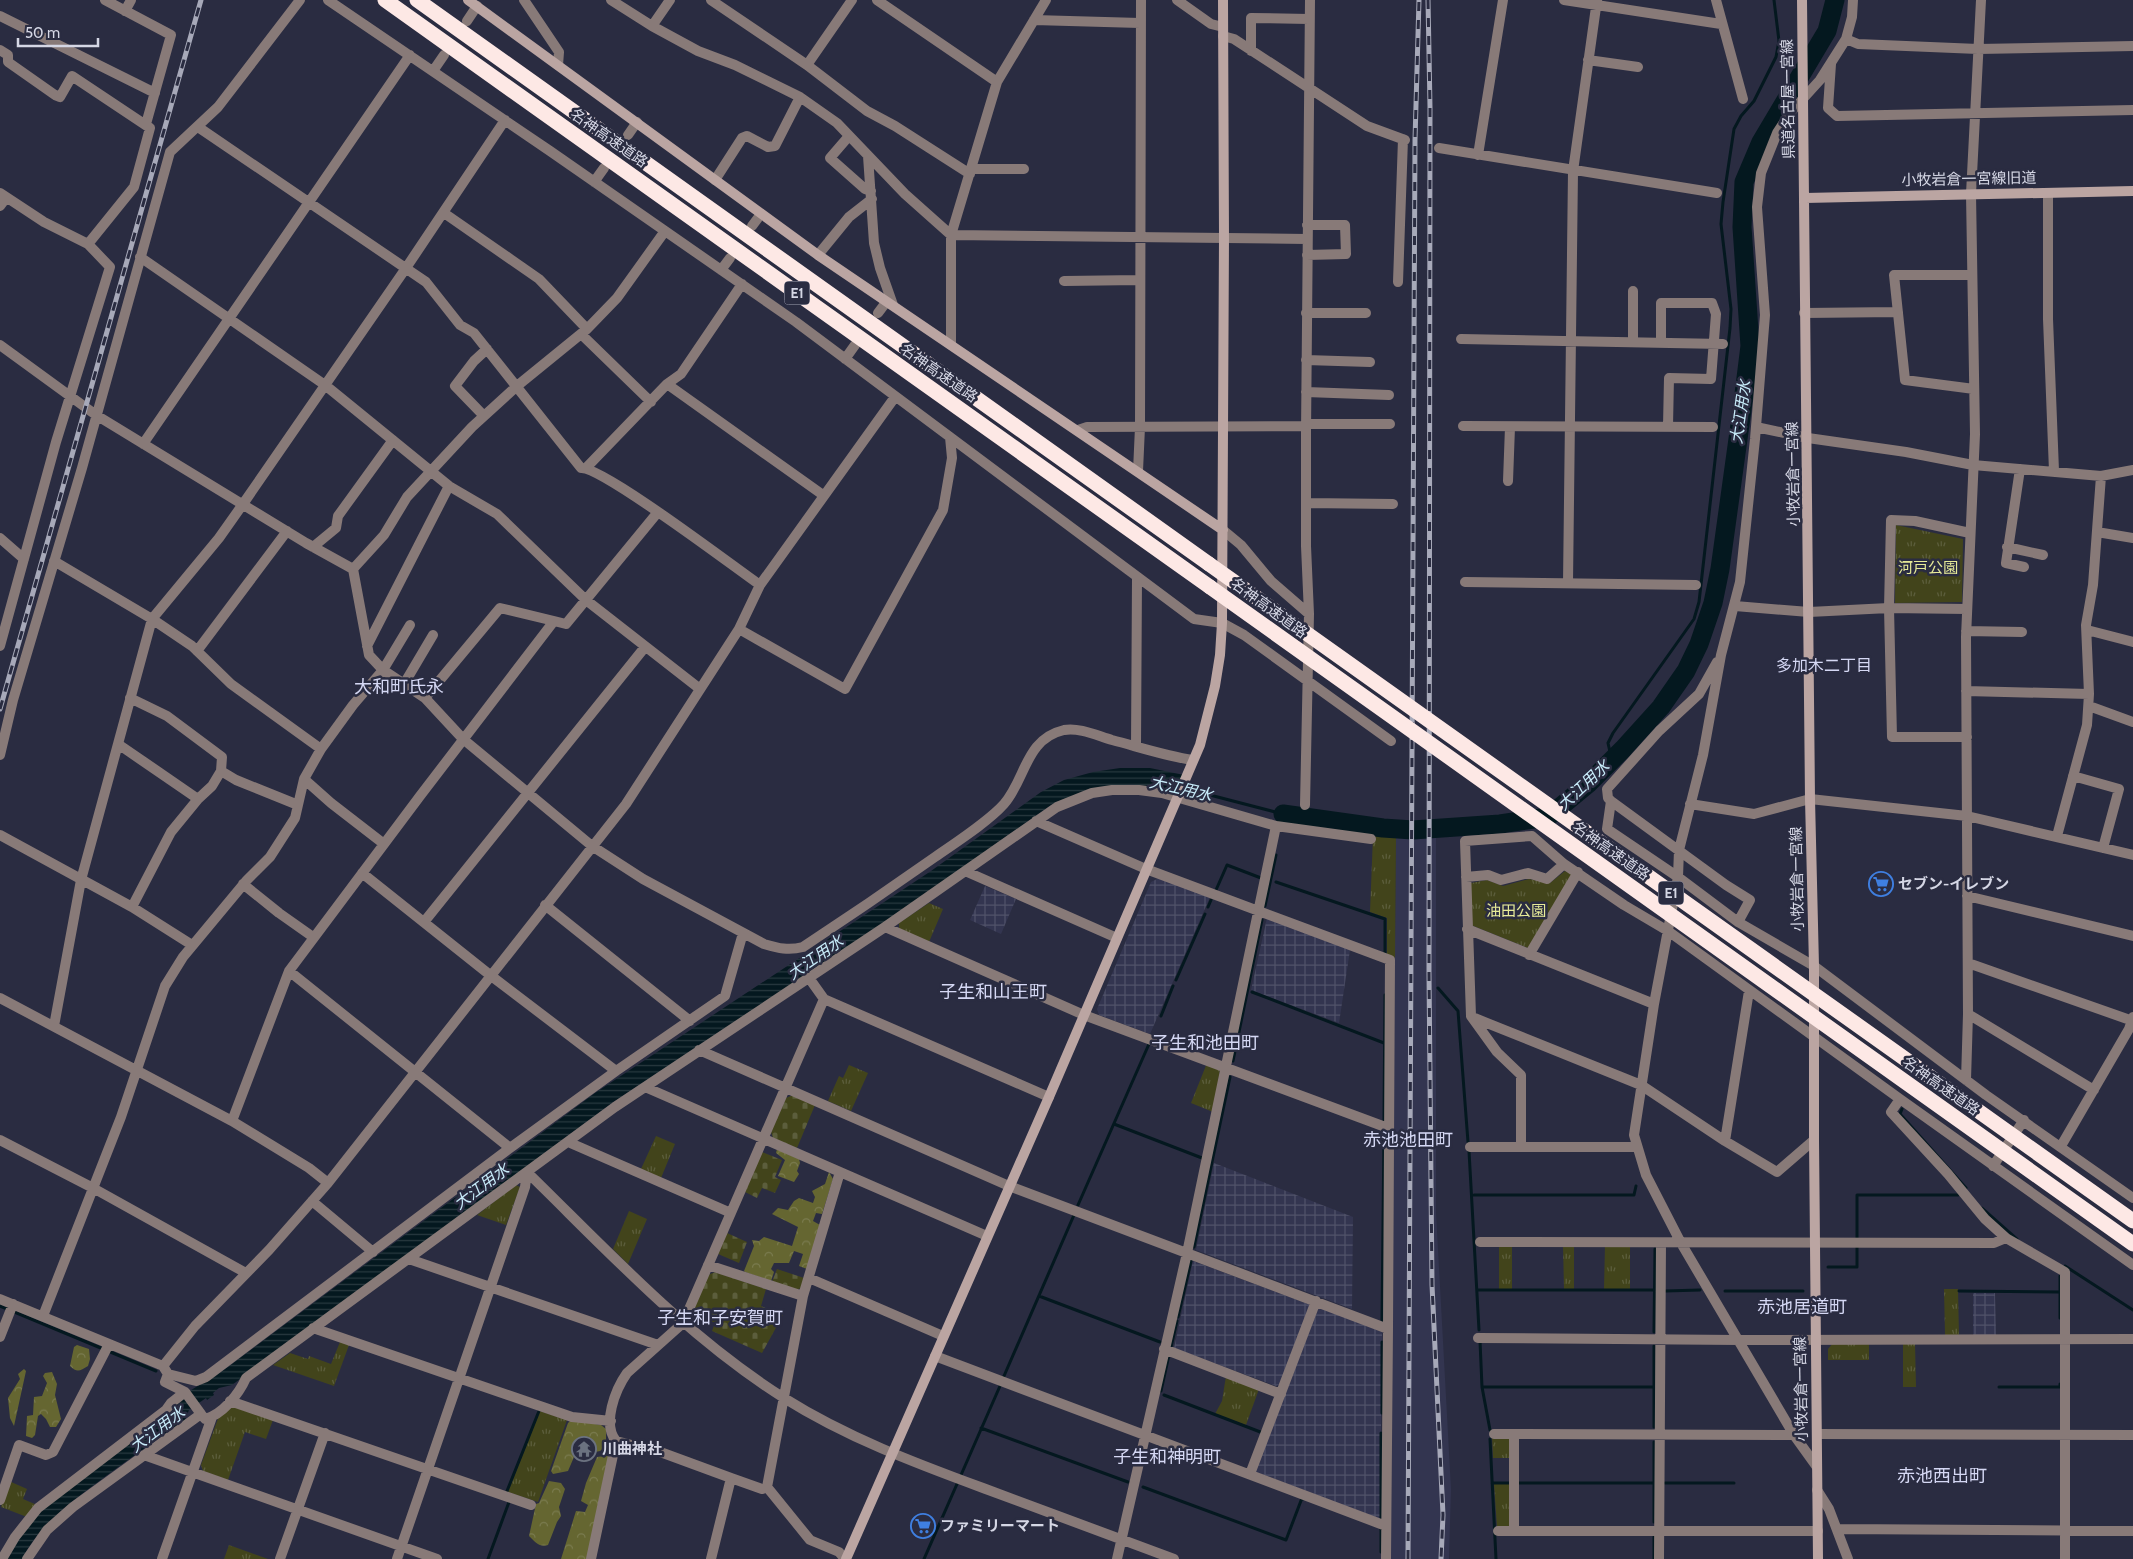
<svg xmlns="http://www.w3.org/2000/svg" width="2133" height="1559" font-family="Cabin,'Noto Sans JP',sans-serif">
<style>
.built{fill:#333550}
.industrial{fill:url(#industrial-grid)}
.grass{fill:url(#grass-tufts)}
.forest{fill:url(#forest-crowns)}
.cemetery{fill:url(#cemetery-stones)}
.water{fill:url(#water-rules)}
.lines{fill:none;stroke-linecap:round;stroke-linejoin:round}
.stream{stroke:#04181f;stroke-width:3}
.river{stroke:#04181f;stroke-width:19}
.street{stroke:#887a78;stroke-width:10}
.secondary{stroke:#bba5a2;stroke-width:10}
.highway{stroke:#fde8e5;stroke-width:15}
.rail-casing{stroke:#a7a9b9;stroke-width:5}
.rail{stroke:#2a2c41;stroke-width:3;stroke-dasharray:9;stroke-linecap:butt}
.highway-bridge{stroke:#fde8e5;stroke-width:15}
.labels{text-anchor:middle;stroke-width:5;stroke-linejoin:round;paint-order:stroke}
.shield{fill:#2a2c41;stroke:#a2a4b4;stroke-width:1}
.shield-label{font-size:14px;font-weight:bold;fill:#d5d7e5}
.street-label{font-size:15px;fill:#d5d7e5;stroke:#2a2c41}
.park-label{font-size:15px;fill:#e7eb98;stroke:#2a2c41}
.poi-label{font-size:15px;font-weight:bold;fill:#d5d7e5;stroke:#2a2c41;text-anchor:start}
.water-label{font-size:16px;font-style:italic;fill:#c7ebf9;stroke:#2a2c41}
.neighbourhood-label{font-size:16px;fill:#d5d8f4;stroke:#2a2c41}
.quarter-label{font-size:18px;fill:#d5d8f4;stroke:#2a2c41}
</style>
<defs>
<pattern id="industrial-grid" width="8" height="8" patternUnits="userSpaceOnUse" patternTransform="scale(1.25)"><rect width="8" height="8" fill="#333550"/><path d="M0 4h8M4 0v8" fill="none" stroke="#505269"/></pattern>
<pattern id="grass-tufts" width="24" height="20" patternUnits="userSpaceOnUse" patternTransform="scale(1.25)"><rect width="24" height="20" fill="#42441b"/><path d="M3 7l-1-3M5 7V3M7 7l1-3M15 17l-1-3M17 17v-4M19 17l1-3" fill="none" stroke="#5c5e3c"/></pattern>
<pattern id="forest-crowns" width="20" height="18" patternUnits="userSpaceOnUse" patternTransform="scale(1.25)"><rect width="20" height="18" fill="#656631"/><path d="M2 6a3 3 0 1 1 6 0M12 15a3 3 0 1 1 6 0" fill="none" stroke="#7a7b4f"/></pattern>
<pattern id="cemetery-stones" width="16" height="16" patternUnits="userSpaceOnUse" patternTransform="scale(1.25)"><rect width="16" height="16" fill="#42441b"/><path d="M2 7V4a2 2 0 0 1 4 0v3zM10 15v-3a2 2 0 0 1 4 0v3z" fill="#5c5e3c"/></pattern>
<pattern id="water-rules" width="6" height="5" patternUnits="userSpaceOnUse" patternTransform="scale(1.25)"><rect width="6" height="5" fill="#04181f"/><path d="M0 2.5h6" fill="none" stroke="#28393f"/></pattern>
</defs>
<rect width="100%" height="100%" fill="#2a2c41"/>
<path class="built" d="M1436 836V1212L1451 1489 1449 1559H1389L1396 837Z"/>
<path class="industrial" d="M1159 878 1210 897 1150 1034 1099 1015 1097 1009 1151 882Z
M985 886 1016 899 1001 934 970 920Z
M1267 918 1350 950 1339 1023 1251 990Z
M1214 1163 1353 1217 1352 1309 1196 1250Z
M1193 1261 1311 1305 1282 1383 1276 1386 1174 1348Z
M1973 1293H1995L1996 1335H1973Z
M1319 1307 1382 1332 1380 1519 1256 1472 1255 1469Z"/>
<path class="grass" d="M1896 525 1963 539 1962 602 1895 603Z
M1373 836 1396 837 1395 958 1387 954V918L1370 912Z
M1565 871 1572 874 1528 948 1471 925V883L1487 880 1503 886 1529 879 1550 883Z
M929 903 943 909 929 942 899 929V923Z
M1207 1063 1220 1070 1213 1112 1191 1103Z
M849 1065 868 1073 851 1111 828 1101 839 1076 843 1078Z
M656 1136 675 1144 661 1178 641 1169Z
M516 1185 520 1187 506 1225 477 1215Z
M629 1211 647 1219 628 1264 613 1249Z
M1499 1245H1512V1289H1499Z
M1563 1245H1574V1289H1564Z
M1605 1245H1630V1289H1604Z
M1944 1289H1958L1959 1336 1945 1335Z
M340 1342 349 1345 334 1386 273 1365 290 1353 308 1359 309 1356 331 1364Z
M1833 1343H1869V1360H1828V1349Z
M1903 1343H1915L1916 1387H1903Z
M1226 1376 1259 1389 1246 1425 1215 1414 1222 1401Z
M232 1405 273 1420 266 1439 245 1432 228 1480 203 1471 201 1465 219 1416Z
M540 1411 567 1420 538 1502 508 1492Z
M1492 1437H1512V1458H1493Z
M9 1481 27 1489 23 1499 37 1505 27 1517 1 1507Z
M1494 1484H1512L1513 1526 1497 1527Z
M229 1545 268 1559H224Z"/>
<path class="forest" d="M777 1149 799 1159 800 1163 797 1171 799 1174 794 1182 778 1176 785 1160 776 1153Z
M829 1172 833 1179 822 1214 816 1213 813 1221 820 1225 807 1269 799 1266 803 1254 794 1251 789 1263H774L771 1269 774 1272 771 1281 745 1272 744 1271 754 1246 752 1240 759 1241 764 1237 792 1246 798 1227 772 1214 778 1208 788 1210 794 1201 799 1198 813 1203 815 1197 812 1191 825 1184Z
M77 1345 89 1349 90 1359 88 1366C80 1371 77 1373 70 1366L74 1347Z
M24 1369 26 1371 14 1426 10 1418 8 1398 20 1379 18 1374Z
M52 1372 57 1384 55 1395 61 1419 56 1427H50L46 1419 41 1414 38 1416 35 1435 32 1438 26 1436 27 1416 33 1415 34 1397 42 1396 47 1383 43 1376 45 1373Z
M571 1420 601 1425 606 1429V1446L600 1451 595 1452 590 1445 580 1443 568 1471 553 1474 551 1471 568 1423Z
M611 1455 588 1559H561L576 1511 585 1512 588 1505 581 1501 586 1483 597 1457Z
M549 1481 561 1483 565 1489 559 1507 561 1516 557 1522 548 1545C540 1548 535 1542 529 1536L536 1504 539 1503Z"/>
<path class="cemetery" d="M793 1095 815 1105 797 1148 773 1138 771 1132 786 1098Z
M762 1152 782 1160 775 1177 781 1180 775 1193 762 1188 757 1198 745 1192Z
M727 1233 747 1242 739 1263 718 1254Z
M777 1269 804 1278 801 1288 796 1290 772 1282Z
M715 1272 766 1289 761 1306 783 1315 762 1353 712 1331 715 1323 693 1312 708 1275Z"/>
<path class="water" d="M1120 768H1150L1189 776 1183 791 1171 788C1161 792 1148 786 1137 785 1107 783 1078 792 1051 805L884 923 612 1103 232 1385 219 1388 213 1393 214 1395 207 1400 206 1398 189 1410 185 1420C158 1438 132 1457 106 1476 74 1500 41 1522 22 1559H5L38 1513 188 1392 228 1367 595 1093 931 871 1041 792 1064 780 1093 772Z"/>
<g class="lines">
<path class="stream" d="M1612 761 1608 743 1613 733 1694 619 1699 602 1730 328 1731 309 1721 224 1723 202 1734 129 1741 116 1754 101 1776 57 1779 41 1774 0
M1183 788 1283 814
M1276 882 1385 919V954
M1216 890 1227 865 1261 878
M1265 906 1276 855
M1208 907 1211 900
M1176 980 1205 914
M1438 988 1458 1011 1468 1142
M1252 992 1384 1043
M1161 1016 1173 986
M1233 1061 1262 920
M1902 1109 1900 1114 1966 1188
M1384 1122 1385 995
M1114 1124 1202 1158
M1469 1151 1479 1330
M1474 1195H1634L1636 1186
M1078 1205 1149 1044
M1982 1208 2017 1239
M1857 1239V1195H1958
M1194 1247 1230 1077
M2065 1266 2133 1310
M1828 1267H1857V1247
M2060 1276V1318
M1477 1290H1655
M1665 1291 1700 1290
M1725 1291H1803
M1959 1291 2060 1292
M1039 1296 1160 1342
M0 1306 156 1371
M1178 1317 1191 1261
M1382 1321 1384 1131
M1654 1332 1655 1249
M1480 1341 1482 1387 1490 1430
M1171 1347 1177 1321
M1004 1376 1074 1215
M1482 1387H1654
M1999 1387H2060V1384
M1161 1391 1169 1355
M1164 1395 1263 1433
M1382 1413V1342
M1654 1427V1346
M981 1428 1128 1482
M1490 1439 1496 1559
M1654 1442V1522
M961 1475 1000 1386
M1492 1483H1511
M1517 1483H1654
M1665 1483H1734
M1143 1487 1286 1540 1302 1498 1303 1499
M507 1491 539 1411
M1381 1518V1433
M1381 1528V1552
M488 1559 509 1502
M924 1559 957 1484
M1654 1559V1537"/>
<path class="river" d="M1283 814 1383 828 1413 830 1500 824 1548 817 1588 784 1623 749 1661 707 1686 671 1699 644 1713 603 1720 569 1742 410 1750 346 1742 227 1744 182 1761 142 1827 31 1835 0"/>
<path class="street" d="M105 0 171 35 146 124
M328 0 550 151 796 322 1194 619 1222 623 1244 635 1391 741
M524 0 559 52 558 65
M611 0 652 26 698 51 735 65 800 97 837 123 905 194 951 235 1307 239
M711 0 807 65 867 111 895 126 970 174
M877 0 997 82
M1177 0 1211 24 1223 27
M1564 0 1721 24
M1716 0 1743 99
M125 11 131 0
M0 16 155 93
M1034 20 1140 23
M467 21 477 6
M652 26 670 0
M1223 36 1234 39 1367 126 1405 140
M1846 39 1858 44 1978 49 2133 46
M0 50 8 55V62L55 95 60 97 72 76 150 128 134 187 88 244
M1251 51V18L1309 19
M1588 60 1638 67
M1831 64 1828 108 1837 116 2133 110
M807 65 852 0
M433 71 444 55
M198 127 426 282 460 325 474 333 581 468C603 467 734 567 760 585
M628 135 637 122
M849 136 830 158 865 189 871 191
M1439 148 1717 193
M1478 155 1503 0
M868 156 874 243 880 268 893 305
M971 169H1024
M715 180 742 138 747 136 768 147 775 146 800 97
M594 182 604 168
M0 193 44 222 88 244 110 267 56 442 0 646
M2048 193V319L2054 471
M0 206 6 198
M444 213 539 279 587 329
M752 226 761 214
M818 255 849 217 872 199
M1307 255 1346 254 1345 225H1307
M140 257 325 385 449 486 497 514 586 600 700 689
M721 270 730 258
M1972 275H1894L1905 380 1974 389
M1064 281 1139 280
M1398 282 1403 139
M878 313 887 301
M1306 313H1366
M1804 313 1898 312
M581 334 651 402
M1461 339 1723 344
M1633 342V291
M1661 343V303H1712L1716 314 1711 379 1669 378 1668 426
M0 345 96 415 306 543 353 569
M951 345V235L997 82 1046 0
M845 359 855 345
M1306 360 1370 362
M667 384 823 495
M1306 392 1389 395
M484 416 455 386 474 361 487 349
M1306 424H1390
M1463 426 1713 427
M1756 427 1808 438 1906 452 1973 465 2101 476 2133 470
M1078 430 1087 427 1306 426
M143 444 410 55
M586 468 667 384 681 374 742 284
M2020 469 2006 563 2024 567
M1138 471 1140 427 1141 0
M1508 481 1510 427
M1306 503 1393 504
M1223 530 1241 545 1271 581 1309 614
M2097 532 2133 538
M0 538 24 559
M313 547 336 528 338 516 393 440
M2007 547 2043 555
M1465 582 1696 585
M1568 583 1573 171 1597 0
M1735 606 1809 612 1889 608 1967 609
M410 625 383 670 425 698 463 739 592 846 643 879 764 944C778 948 788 951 803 947 847 918 891 888 935 857 955 843 988 822 1004 804 1026 779 1025 739 1064 730 1079 727 1098 736 1112 740 1139 747 1166 756 1193 760
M739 629 845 689 943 510 952 458 950 437
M2087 630 2133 642
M1966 631 2022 632
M367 646 449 486
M197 651 287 531
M1717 662 1699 694 1659 731 1607 789 1608 798 1611 801 1726 885 1750 900 1738 922
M404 684 433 635
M1966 691 2089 694
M130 698 167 716 222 757 221 771 212 786 198 799 171 832 132 907
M425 698 500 608 554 621
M2089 706 2133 722
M1967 737H1892L1889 608 1891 520 1915 521 1970 533
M118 744 198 799
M1136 746 1137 577
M321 749 353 705 383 670 369 655 353 569 384 535 407 497 472 427 517 386 587 329 617 298 665 231
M0 755 13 700 82 468 170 152 218 107 300 0
M221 771 236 780 298 805
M2073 776 2119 789 2103 848
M304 779 331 803 384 844
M1611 801 1607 829 1678 877 1738 922 1814 966 1986 1095 2133 1198
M1690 804 1754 814 1810 799 1967 816 2133 855
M1305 805 1309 614 1306 546V433L1310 0
M1036 821 1146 869 1390 960 1388 1329
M0 835 132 907 192 945
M2057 836 2087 725 2089 694 2086 625 2093 585 2101 476
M965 871 1117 938
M362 873 490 975 616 1071
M1466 877 1488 875 1501 880 1528 873 1547 879 1564 864
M243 884 279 913 313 937
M1967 896 2133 936
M545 905 690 1021
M424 922 645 647
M885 927 1084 1015 1388 1128
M1467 929 1654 1004
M1529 955 1578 872
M1968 963 2133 1021
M289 971 510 1148
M809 978 824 999 1049 1097
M0 998 232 1121 309 1168 328 1183
M1968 1014 2094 1090
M1472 1017 1641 1085 1725 1141 1777 1172 1814 1140
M54 1026 81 880 152 619 219 538 243 504 406 268 505 120
M699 1050 1009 1186 1388 1329 1386 1559
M1966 1080 1968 1014 1966 637 1975 434 1971 194 1981 0
M645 1087 987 1236
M1900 1099 1891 1112 1948 1174 1985 1219 2006 1238 2065 1272V1559
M232 1121 289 971 420 796 554 621 566 624 658 512
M0 1140 93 1188 246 1273
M1725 1141 1749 991
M568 1142 731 1213
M2061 1146 2129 1029 2133 1017
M1470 1147H1521
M1636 1147H1521V1075L1497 1052 1471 1016 1465 841 1532 836 1564 864 1624 905 1668 931 1900 1099 2133 1265
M1993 1166 2024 1120
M840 1172 803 1296 767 1487 810 1540 839 1552 845 1559
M312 1201 373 1252
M1480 1242 1994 1243 2006 1238
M409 1259 658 1345
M708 1265 803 1296
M809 1278 943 1336
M0 1299 163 1366 168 1374 165 1382 185 1392 201 1414
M43 1316 121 1117 165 986 183 957 247 880 270 857 295 818 304 779 321 749 231 684 192 646 152 619 54 561
M313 1328 572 1417 611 1421
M0 1337 13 1304
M1478 1338 1739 1340 2133 1339
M1164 1349 1281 1394
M935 1356 1386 1526
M163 1366 195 1326 269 1250 328 1183 626 804 739 629 760 585 895 397
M168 1374 196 1381 206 1377 510 1148 616 1071 725 996 743 933
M230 1401 531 1505
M1494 1434 1794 1435
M1514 1434V1530
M1817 1434 2133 1435
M144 1455 437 1559
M1817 1467 1794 1435 1681 1243 1646 1175 1634 1135 1654 1004 1678 877 1679 850 1703 755 1721 655 1740 582 1755 439 1765 315 1757 207 1761 173 1777 133 1790 113 1820 80 1846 39 1852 17 1853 0
M1250 1474 1316 1301
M731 1478 663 1453 616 1441C602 1424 615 1390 627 1373L683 1323 824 999
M1817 1490 1829 1509 1848 1559
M0 1500 19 1445 46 1455 53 1452 109 1344
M1837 1529 2133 1531
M1498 1531H1818
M2 1559 15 1537 38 1508 166 1410 171 1403 185 1392
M27 1559 47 1530 73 1507 201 1414 205 1419C222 1415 239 1394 246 1378L615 1107 885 927 1057 807 1092 793 1112 790H1139L1162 793 1276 826 1371 839
M162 1559 212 1417
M280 1559 325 1433
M397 1559 525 1187 527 1172C609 1252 687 1337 784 1398 846 1437 915 1463 983 1488 1047 1512 1111 1535 1174 1559
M591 1559 616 1441
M711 1559 731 1478 762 1489 767 1487
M1117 1559 1187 1253 1276 826
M1659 1559 1661 1243"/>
<path class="secondary" d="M468 0 818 255 1223 530
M1802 0 1810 799 1814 966V1140L1818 1559
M1805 198 2133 191
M846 1559 1049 1097 1200 745 1215 686 1220 655 1222 623 1224 237 1223 0"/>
<path class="highway" d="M385 0 1210 587
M417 0 1209 564"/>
<defs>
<path id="rail" d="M1428 0 1430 107 1429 973 1432 1285 1443 1515 1441 1559
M0 709 201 0
M1408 1559 1415 140 1419 0"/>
</defs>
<use href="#rail" class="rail-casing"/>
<use href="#rail" class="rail"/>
<path class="highway-bridge" d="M1209 564 2133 1221
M1210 587 2133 1244"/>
</g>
<defs>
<symbol id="supermarket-ring" viewBox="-11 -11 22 22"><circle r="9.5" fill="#2a2c41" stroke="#3f7fe0" stroke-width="1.5"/><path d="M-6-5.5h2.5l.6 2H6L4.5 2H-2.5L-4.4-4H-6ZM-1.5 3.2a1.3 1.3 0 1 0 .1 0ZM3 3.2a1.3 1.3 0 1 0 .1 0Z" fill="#3f7fe0"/></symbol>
<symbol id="temple-ring" viewBox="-11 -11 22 22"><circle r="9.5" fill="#2a2c41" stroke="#6b7280" stroke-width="1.5"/><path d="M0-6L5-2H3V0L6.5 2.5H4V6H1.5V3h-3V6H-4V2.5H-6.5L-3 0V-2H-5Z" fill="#6b7280"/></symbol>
</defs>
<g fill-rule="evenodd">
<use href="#supermarket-ring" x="1867" y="870" width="28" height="28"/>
<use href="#temple-ring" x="570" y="1435" width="28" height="28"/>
<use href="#supermarket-ring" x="909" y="1512" width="28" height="28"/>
</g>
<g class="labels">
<g class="shield">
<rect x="784.5" y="281.5" width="25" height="23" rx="4"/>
<rect x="1658.5" y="881.5" width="25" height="23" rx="4"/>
</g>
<g class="shield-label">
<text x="797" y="298">E1</text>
<text x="1671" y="898">E1</text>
</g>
<g class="street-label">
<text transform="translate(1788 99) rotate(-91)" y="5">県道名古屋一宮線</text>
<text transform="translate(609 138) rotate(35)" y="5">名神高速道路</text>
<text transform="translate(1969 179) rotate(-1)" y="5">小牧岩倉一宮線旧道</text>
<text transform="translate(939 373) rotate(35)" y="5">名神高速道路</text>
<text transform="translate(1793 474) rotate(-91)" y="5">小牧岩倉一宮線</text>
<text transform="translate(1269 608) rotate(36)" y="5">名神高速道路</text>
<text transform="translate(1611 851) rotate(35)" y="5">名神高速道路</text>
<text transform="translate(1797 879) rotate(-91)" y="5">小牧岩倉一宮線</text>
<text transform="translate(1941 1086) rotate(35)" y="5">名神高速道路</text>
<text transform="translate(1801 1389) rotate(-91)" y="5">小牧岩倉一宮線</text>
</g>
<g class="park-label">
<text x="1928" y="573">河戸公園</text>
<text x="1516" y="916">油田公園</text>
</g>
<g class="poi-label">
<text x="1898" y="889">セブン-イレブン</text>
<text x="602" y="1454">川曲神社</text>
<text x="940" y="1531">ファミリーマート</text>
</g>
<g class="water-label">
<text transform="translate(1740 412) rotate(-82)" y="6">大江用水</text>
<text transform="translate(1583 785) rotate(-43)" y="6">大江用水</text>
<text transform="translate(1181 788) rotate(13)" y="6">大江用水</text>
<text transform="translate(815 957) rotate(-35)" y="6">大江用水</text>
<text transform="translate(481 1186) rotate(-37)" y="6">大江用水</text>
<text transform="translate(157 1429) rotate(-37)" y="6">大江用水</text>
</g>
<g class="neighbourhood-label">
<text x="1824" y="671">多加木二丁目</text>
</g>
<g class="quarter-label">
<text x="399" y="693">大和町氏永</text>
<text x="993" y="998">子生和山王町</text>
<text x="1205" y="1049">子生和池田町</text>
<text x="1408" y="1146">赤池池田町</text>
<text x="1802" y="1313">赤池居道町</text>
<text x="720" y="1324">子生和子安賀町</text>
<text x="1167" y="1463">子生和神明町</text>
<text x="1942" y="1482">赤池西出町</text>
</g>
</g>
<path d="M18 38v8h80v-8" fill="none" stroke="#d5d7e5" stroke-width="2.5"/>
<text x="25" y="38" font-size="15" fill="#d5d7e5" stroke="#2a2c41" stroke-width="4" paint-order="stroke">50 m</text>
</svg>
